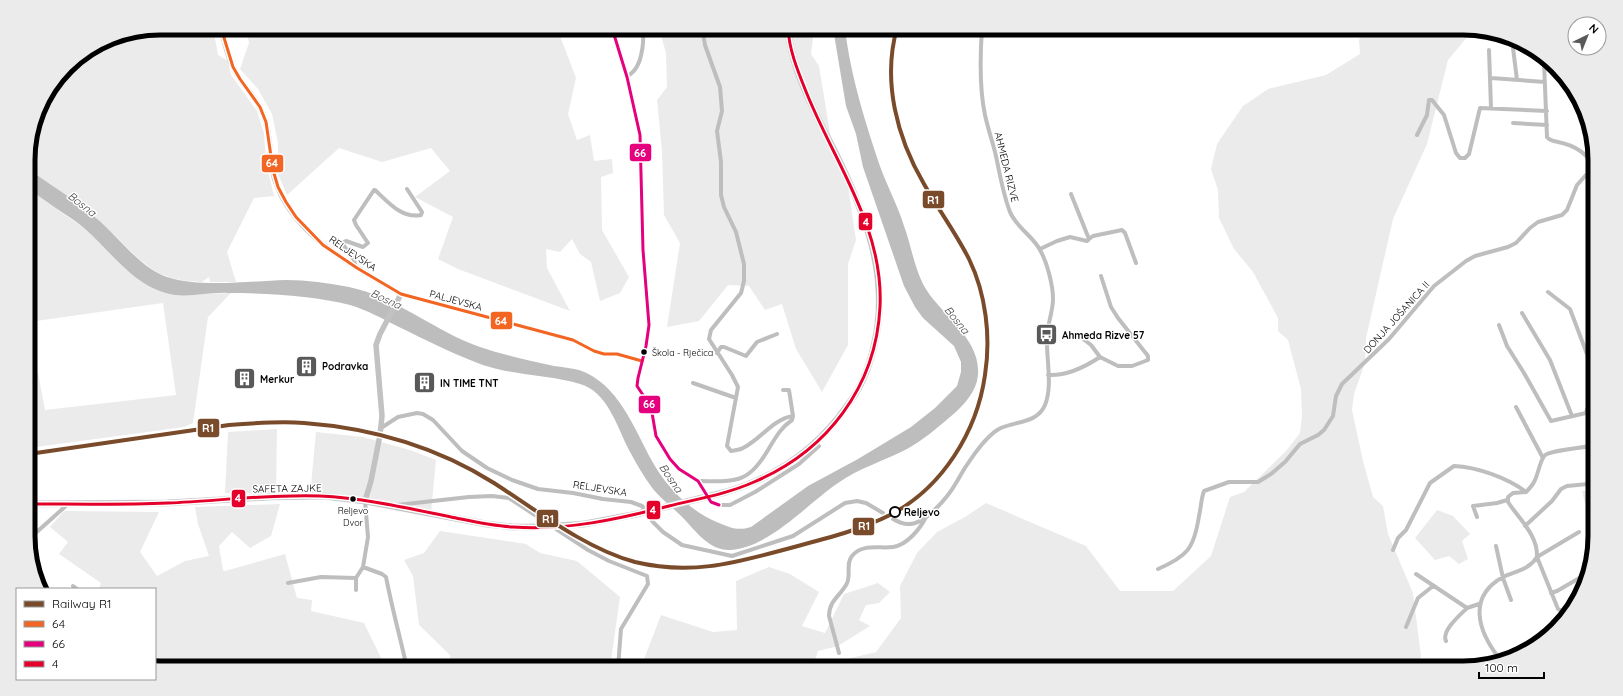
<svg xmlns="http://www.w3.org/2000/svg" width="1623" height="696" font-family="Quicksand,sans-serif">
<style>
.green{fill:#ebebeb}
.water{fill:#bdbdbd}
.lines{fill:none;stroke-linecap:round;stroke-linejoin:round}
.primary-casing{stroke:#dbdbdb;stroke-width:7}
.street{stroke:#bebebe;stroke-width:4}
.secondary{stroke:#c2c2c2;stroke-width:5.5}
.primary{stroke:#bebebe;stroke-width:6}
.primary-bridge-casing{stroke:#dbdbdb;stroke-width:7;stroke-linecap:butt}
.primary-bridge{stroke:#bebebe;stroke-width:6}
.bus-1-casing{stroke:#fff;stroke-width:6}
.bus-2-casing{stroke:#fff;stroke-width:6}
.bus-3-casing{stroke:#fff;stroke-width:6}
.bus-1{stroke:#f26522;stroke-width:3}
.bus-2{stroke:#e5007d;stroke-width:3}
.bus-3{stroke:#e4002b;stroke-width:3}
.rail-1-casing{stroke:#fff;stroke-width:7}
.rail-1{stroke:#7a4b2a;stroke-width:4}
.bus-dot{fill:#000;stroke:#fff;stroke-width:1.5}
.stop-dot{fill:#fff;stroke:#000;stroke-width:2}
.labels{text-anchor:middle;stroke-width:3;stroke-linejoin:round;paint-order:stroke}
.bus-label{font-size:9px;fill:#000;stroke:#fff;text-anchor:start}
.street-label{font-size:10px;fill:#000;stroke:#fff}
.poi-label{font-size:10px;font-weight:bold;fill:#000;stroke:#fff;text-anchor:start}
.stop-label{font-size:10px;font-weight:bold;fill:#000;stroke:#fff;text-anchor:start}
.water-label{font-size:11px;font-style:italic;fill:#424242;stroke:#fff}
.rim{fill:none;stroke:#000;stroke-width:5}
.line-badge{stroke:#fff;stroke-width:1.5}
.badge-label{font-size:11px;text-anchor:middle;font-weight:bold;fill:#fff}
</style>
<rect width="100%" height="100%" fill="#fff"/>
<path class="green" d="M160 28H213L218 55 228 61 231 75 257 111 264 133 266 162 274 196 254 198 227 252 236 282H210L209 277 202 282C191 281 180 281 169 277 143 270 117 235 96 218 77 201 55 188 34 173L28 167V151L42 102 73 61 110 38Z
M246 28H557L576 78 568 114 577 140 590 135 594 161 612 159 613 173 601 177 602 230 629 277 620 293 600 301 591 262 580 254 572 239 560 252 546 249 547 268 570 311 458 269 438 259 453 217 415 197 450 171 431 148 382 162 339 148 287 195 278 174V143L272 114 258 89 240 69 249 43Z
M659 28H810L813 38 811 54 819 66 833 151 848 187 856 240 848 264V345L822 392 796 349 782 304 765 310 749 286 728 285 699 321 667 327 680 243 664 215 662 151 657 100 667 87 666 53Z
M1365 28H1463L1473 30 1448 60 1427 144 1393 219 1366 338 1365 363 1354 394 1352 410 1363 461 1373 497 1383 506 1388 534 1413 593 1421 657 1414 668H844L847 659 876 652 901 618 900 586 917 553 937 532 965 517 986 503 1086 546 1120 591H1173L1211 556 1230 497 1244 492 1286 451 1300 433 1302 416 1301 389 1288 340 1278 331V318L1253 272 1234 249 1219 218 1218 190 1211 169 1217 144 1243 106 1268 89 1326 75 1360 54 1359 40Z
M28 187 45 201 84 228 102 243 121 265 145 283 176 295 231 293 208 317 193 423 184 427 29 448V375L38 373 45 410 176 395 163 303 29 322Z
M277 429 276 494 225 493 228 432Z
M316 432 363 437 410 450 436 460 431 513 310 496Z
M1595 487V521L1588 515 1582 491H1591Z
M280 504 271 536 250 548 232 532 219 546 223 570 225 571 285 554 297 598 312 600 311 611 364 623 386 668 155 667V589H99L101 583 59 554 68 542 50 527 64 511 159 512 140 552 157 576 185 561 209 556 198 524 195 507Z
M1437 510 1453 516 1470 534 1462 541 1468 559 1459 564 1449 556 1435 560 1415 538Z
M440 531 526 544 540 553 577 561 620 597 610 668H451L450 655 419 625 413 576 404 560 424 553Z
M769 567 790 574 819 592 802 626 825 633 844 594 878 583 890 592 879 603 866 605 859 620 870 626 838 646 818 651 812 668H651L643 662 661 615 713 632 737 630 736 581Z"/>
<path class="water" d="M833 28H845C850 74 866 125 881 169 888 188 898 206 904 226 911 245 914 266 923 284 939 315 986 340 977 381 973 396 961 408 950 417 936 429 923 440 907 449 884 461 859 468 838 483 807 504 768 549 729 550 710 550 697 533 686 521 675 509 663 501 653 489 644 477 636 463 629 450 617 427 608 392 580 384 546 374 509 376 475 362 449 352 424 339 399 327 383 319 367 310 350 305 316 296 264 293 228 293 211 292 192 297 175 295 135 289 112 252 84 228 66 213 45 203 28 187V167L34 173C55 188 77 201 96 218 118 236 140 268 167 277 200 288 251 281 286 280 307 280 328 283 349 287 397 297 434 331 480 347 504 355 530 361 554 366 562 367 571 368 579 370 618 383 634 428 652 461 666 487 691 512 719 523 731 528 738 531 751 527L808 486 858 459 911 427 935 408 957 386 961 372V362L954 346 923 318 915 307 904 286 863 167 856 134 846 106Z"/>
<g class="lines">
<defs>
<path id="primary" d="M726 492C777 477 817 449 847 406 861 388 869 368 874 346 891 277 865 213 835 152 817 117 790 67 788 28
M29 504 167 503 269 497 323 496 365 501 486 524 513 527H542
M584 524 637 514"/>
</defs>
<use href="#primary" class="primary-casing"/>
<path class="street" d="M612 28 627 77 640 135 643 250 649 325 646 346 638 378 637 386 651 407 656 436 670 459 679 469 698 481 711 502 720 505H730L755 492 799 464 819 446
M702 28 705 45 720 87 722 111 717 131 721 162V195L724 207 736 232 744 264V281L741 293 711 330 709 339 732 375 738 387 727 446 731 451C735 450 740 450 743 448 761 439 773 419 793 416
M1513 48 1517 80
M1489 50 1491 108
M1544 62 1547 137C1551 142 1553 140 1558 142 1573 145 1592 154 1593 171
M627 77C630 74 634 72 636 68 642 59 645 38 642 28
M1491 78 1545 82
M1513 123 1547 125
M1417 135 1427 115 1429 100H1432L1444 115 1456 153 1460 158H1465L1469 154 1480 108 1547 111
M1089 239 1093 236 1122 230 1125 233 1136 263
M1040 249 1057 241 1070 237 1087 241 1089 239 1071 194
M356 268 354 260 342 243 346 241 363 247 368 243 356 225 354 220 374 190H375C388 202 402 219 421 215L422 212 407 189
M1548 292 1570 309 1593 370 1595 369
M401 294 573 340 594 351 604 354H617L642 361
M1522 313 1550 360 1572 416
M1499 325 1507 346 1524 373 1551 421 1586 413 1587 409 1595 405
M1078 335 1091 345 1100 357
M717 353 721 347H724L746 356 757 342 777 334
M1048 375C1067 376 1085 367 1100 357L1118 366H1132L1148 360V356L1118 318 1111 307 1101 276
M693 383 736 398
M1516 407 1543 458
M381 428 398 417 417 413 423 414 433 420 462 451 487 468 512 480 538 489 573 493 603 499 631 502 642 506 653 522 663 532 682 545 732 556 793 536 845 503 857 501 866 503 883 513
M698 481C739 482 749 483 771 445 777 435 782 427 792 420L793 416 789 390H783
M397 505 469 497 492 496 509 498 588 550 609 561 647 576 648 584 621 629 618 668
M1477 517 1473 506 1497 503 1507 500
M893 519C897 521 902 524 907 524 924 526 948 497 956 483 964 468 984 437 999 429 1014 421 1037 424 1045 405 1053 386 1046 357 1047 338 1047 325 1053 312 1053 299 1053 285 1047 262 1040 250 1033 236 1016 227 1010 212 1003 194 1000 175 996 156 993 143 988 129 985 115 979 87 980 57 982 28
M1525 526 1552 501 1561 489 1567 486 1588 484
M29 539 68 504
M1496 546 1503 578 1511 600
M1393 550 1398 538 1406 530 1430 483 1454 466C1477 467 1508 478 1526 492
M363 567 382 574 386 577C392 608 400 637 407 668
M1158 569C1188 556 1194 548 1199 516 1201 508 1201 499 1204 491L1229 482H1258L1271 474 1285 462 1300 444 1318 435 1324 430 1333 416 1336 396 1342 384 1389 339 1434 286 1466 261 1475 256 1508 247 1516 243 1530 228 1538 222 1562 215 1567 210 1577 185 1586 175 1594 171
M1416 574 1467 608 1479 604
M288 583 321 577 356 578
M73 586 77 589
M356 590V578L363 567 368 537 365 501
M1551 593 1557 591 1588 573
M1572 609 1566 613 1558 609 1537 557 1579 532
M1406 627 1418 598 1433 586
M1446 641C1441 631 1460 615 1467 608
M839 653 829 616C829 601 839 597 846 585 852 577 845 564 852 556 863 543 879 549 893 547 907 545 920 529 926 517
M1499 658C1478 631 1467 597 1503 577 1516 571 1529 570 1537 557 1538 535 1519 519 1508 502V497L1513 493 1526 492C1529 489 1532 486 1534 482 1538 475 1539 464 1544 456 1549 450 1585 448 1595 445"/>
<path class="secondary" d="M221 28C226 46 229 64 240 79 248 91 258 101 263 114 272 135 268 159 275 180 293 236 354 266 401 294L380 334 376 345 382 416 380 435 371 481 365 501"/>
<use href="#primary" class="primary"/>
<defs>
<path id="primary-bridge" d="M637 514 726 492
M542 527 584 524"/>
</defs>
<use href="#primary-bridge" class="primary-bridge-casing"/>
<use href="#primary-bridge" class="primary-bridge"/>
<defs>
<path id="bus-1" d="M221 28 233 67 240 79 260 107 266 122 273 170 278 187 286 202 296 217 323 245 357 268 401 294 573 340 594 351 604 354H617L642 361"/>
<path id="bus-2" d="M612 28 627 77 640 135 643 250 649 325 646 346 638 378 637 386 651 407 656 436 670 459 679 469 698 481 711 502 719 505"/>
<path id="bus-3" d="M29 504C75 504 122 505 168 503 218 501 269 494 320 496 364 498 407 508 451 517 471 521 492 526 513 527 565 531 619 519 669 506 697 499 727 494 754 482 827 451 876 387 880 307 884 226 833 161 805 89 797 69 789 49 788 28"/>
</defs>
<use href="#bus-1" class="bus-1-casing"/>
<use href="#bus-2" class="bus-2-casing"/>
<use href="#bus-3" class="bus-3-casing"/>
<use href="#bus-1" class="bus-1"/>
<use href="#bus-2" class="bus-2"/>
<use href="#bus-3" class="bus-3"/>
<defs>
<path id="rail-1" d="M29 454 229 425C254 423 280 421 304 423 371 428 437 447 494 483 536 510 586 549 635 562 689 575 731 564 783 550 819 540 856 532 890 515 942 488 977 432 985 375 991 337 986 294 969 259 956 233 938 209 924 184 897 138 882 81 897 28"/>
</defs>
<use href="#rail-1" class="rail-1-casing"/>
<use href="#rail-1" class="rail-1"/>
</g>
<defs>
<symbol id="bus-square" viewBox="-11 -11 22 22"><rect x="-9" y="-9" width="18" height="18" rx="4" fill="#595959" stroke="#fff"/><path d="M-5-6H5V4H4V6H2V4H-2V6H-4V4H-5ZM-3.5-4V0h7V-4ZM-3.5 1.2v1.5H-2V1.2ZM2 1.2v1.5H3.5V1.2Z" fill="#fff"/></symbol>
<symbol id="building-square" viewBox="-11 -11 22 22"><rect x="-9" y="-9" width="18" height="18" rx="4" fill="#595959" stroke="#fff"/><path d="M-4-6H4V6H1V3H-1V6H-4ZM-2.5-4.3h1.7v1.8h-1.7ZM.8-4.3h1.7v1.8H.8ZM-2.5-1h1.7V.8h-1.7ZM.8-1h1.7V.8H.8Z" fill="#fff"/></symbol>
</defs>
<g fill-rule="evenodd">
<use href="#bus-square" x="1034" y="322" width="25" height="25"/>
<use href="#building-square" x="294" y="354" width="25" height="25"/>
<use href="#building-square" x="232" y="366" width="25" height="25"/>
<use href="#building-square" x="412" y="370" width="25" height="25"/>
</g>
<g class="bus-dot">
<circle cx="644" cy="352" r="3.5"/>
<circle cx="353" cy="499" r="3.5"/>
</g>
<circle class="stop-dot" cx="895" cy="512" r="5"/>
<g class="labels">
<g class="bus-label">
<text x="652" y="356">Škola - Rječica</text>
<text x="353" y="514" text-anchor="middle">Reljevo<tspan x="353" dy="12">Dvor</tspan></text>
</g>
<g class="street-label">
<text transform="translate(1007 167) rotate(76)" y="4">AHMEDA RIZVE</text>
<text transform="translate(353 253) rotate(34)" y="4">RELJEVSKA</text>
<text transform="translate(456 300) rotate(15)" y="4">PALJEVSKA</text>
<text transform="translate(1396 317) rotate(-48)" y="4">DONJA JOŠANICA II</text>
<text transform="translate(287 488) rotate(-1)" y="4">SAFETA ZAJKE</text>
<text transform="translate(600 488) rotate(9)" y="4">RELJEVSKA</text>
</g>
<g class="poi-label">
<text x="1062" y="339">Ahmeda Rizve 57</text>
<text x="322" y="370">Podravka</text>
<text x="260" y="383">Merkur</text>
<text x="440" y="387">IN TIME TNT</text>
</g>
<g class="stop-label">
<text x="904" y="516">Reljevo</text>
</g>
<g class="water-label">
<text transform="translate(82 204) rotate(38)" y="4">Bosna</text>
<text transform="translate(386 299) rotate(25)" y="4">Bosna</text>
<text transform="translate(957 320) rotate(51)" y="4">Bosna</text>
<text transform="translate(671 478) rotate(56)" y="4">Bosna</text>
</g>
</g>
<path d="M0 0H1623V696H0ZM160 35H1463A125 125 0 0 1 1588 160V536A125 125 0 0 1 1463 661H160A125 125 0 0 1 35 536V160A125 125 0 0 1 160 35Z" fill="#ebebeb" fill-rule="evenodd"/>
<path class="rim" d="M160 35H1463A125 125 0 0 1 1588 160V536A125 125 0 0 1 1463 661H160A125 125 0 0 1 35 536V160A125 125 0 0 1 160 35Z"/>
<g class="line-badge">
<rect x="629" y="143" width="23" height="19" rx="4" fill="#e5007d"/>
<rect x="261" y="154" width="23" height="19" rx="4" fill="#f26522"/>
<rect x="922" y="190" width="23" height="19" rx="4" fill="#7a4b2a"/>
<rect x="858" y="212" width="15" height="19" rx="4" fill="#e4002b"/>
<rect x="490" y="311" width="23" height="19" rx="4" fill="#f26522"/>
<rect x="638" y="395" width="23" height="19" rx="4" fill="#e5007d"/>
<rect x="197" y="418" width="23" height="20" rx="4" fill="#7a4b2a"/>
<rect x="231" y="489" width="15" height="19" rx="4" fill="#e4002b"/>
<rect x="646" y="500" width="15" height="20" rx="4" fill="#e4002b"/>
<rect x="536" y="509" width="23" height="19" rx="4" fill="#7a4b2a"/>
<rect x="852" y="517" width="23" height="19" rx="4" fill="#7a4b2a"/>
</g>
<g class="badge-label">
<text x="640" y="157">66</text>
<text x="272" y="167">64</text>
<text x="933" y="204">R1</text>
<text x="866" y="226">4</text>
<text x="501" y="325">64</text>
<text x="649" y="408">66</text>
<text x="208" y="432">R1</text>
<text x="238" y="502">4</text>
<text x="653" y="514">4</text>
<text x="548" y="523">R1</text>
<text x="864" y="530">R1</text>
</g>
<rect x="16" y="588" width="140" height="92" fill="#ffffff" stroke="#999999"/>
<rect x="24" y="601" width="20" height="6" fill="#7a4b2a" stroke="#999999"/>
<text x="52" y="608" font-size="12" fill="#000000">Railway R1</text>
<rect x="24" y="621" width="20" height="6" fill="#f26522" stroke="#999999"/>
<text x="52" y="628" font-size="12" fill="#000000">64</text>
<rect x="24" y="641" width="20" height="6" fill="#e5007d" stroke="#999999"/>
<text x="52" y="648" font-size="12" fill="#000000">66</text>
<rect x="24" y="661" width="20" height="6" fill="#e4002b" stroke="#999999"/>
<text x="52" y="668" font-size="12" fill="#000000">4</text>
<g transform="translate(1587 36) rotate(43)"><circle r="19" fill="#ffffff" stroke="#999999"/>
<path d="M0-3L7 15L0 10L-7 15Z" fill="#595959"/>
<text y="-6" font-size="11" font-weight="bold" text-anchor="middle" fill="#000000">N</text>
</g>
<path d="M1479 672v6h65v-6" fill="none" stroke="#000000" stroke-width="2"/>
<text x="1485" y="672" font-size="12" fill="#000000" stroke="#ffffff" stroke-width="3" paint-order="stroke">100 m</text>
</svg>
